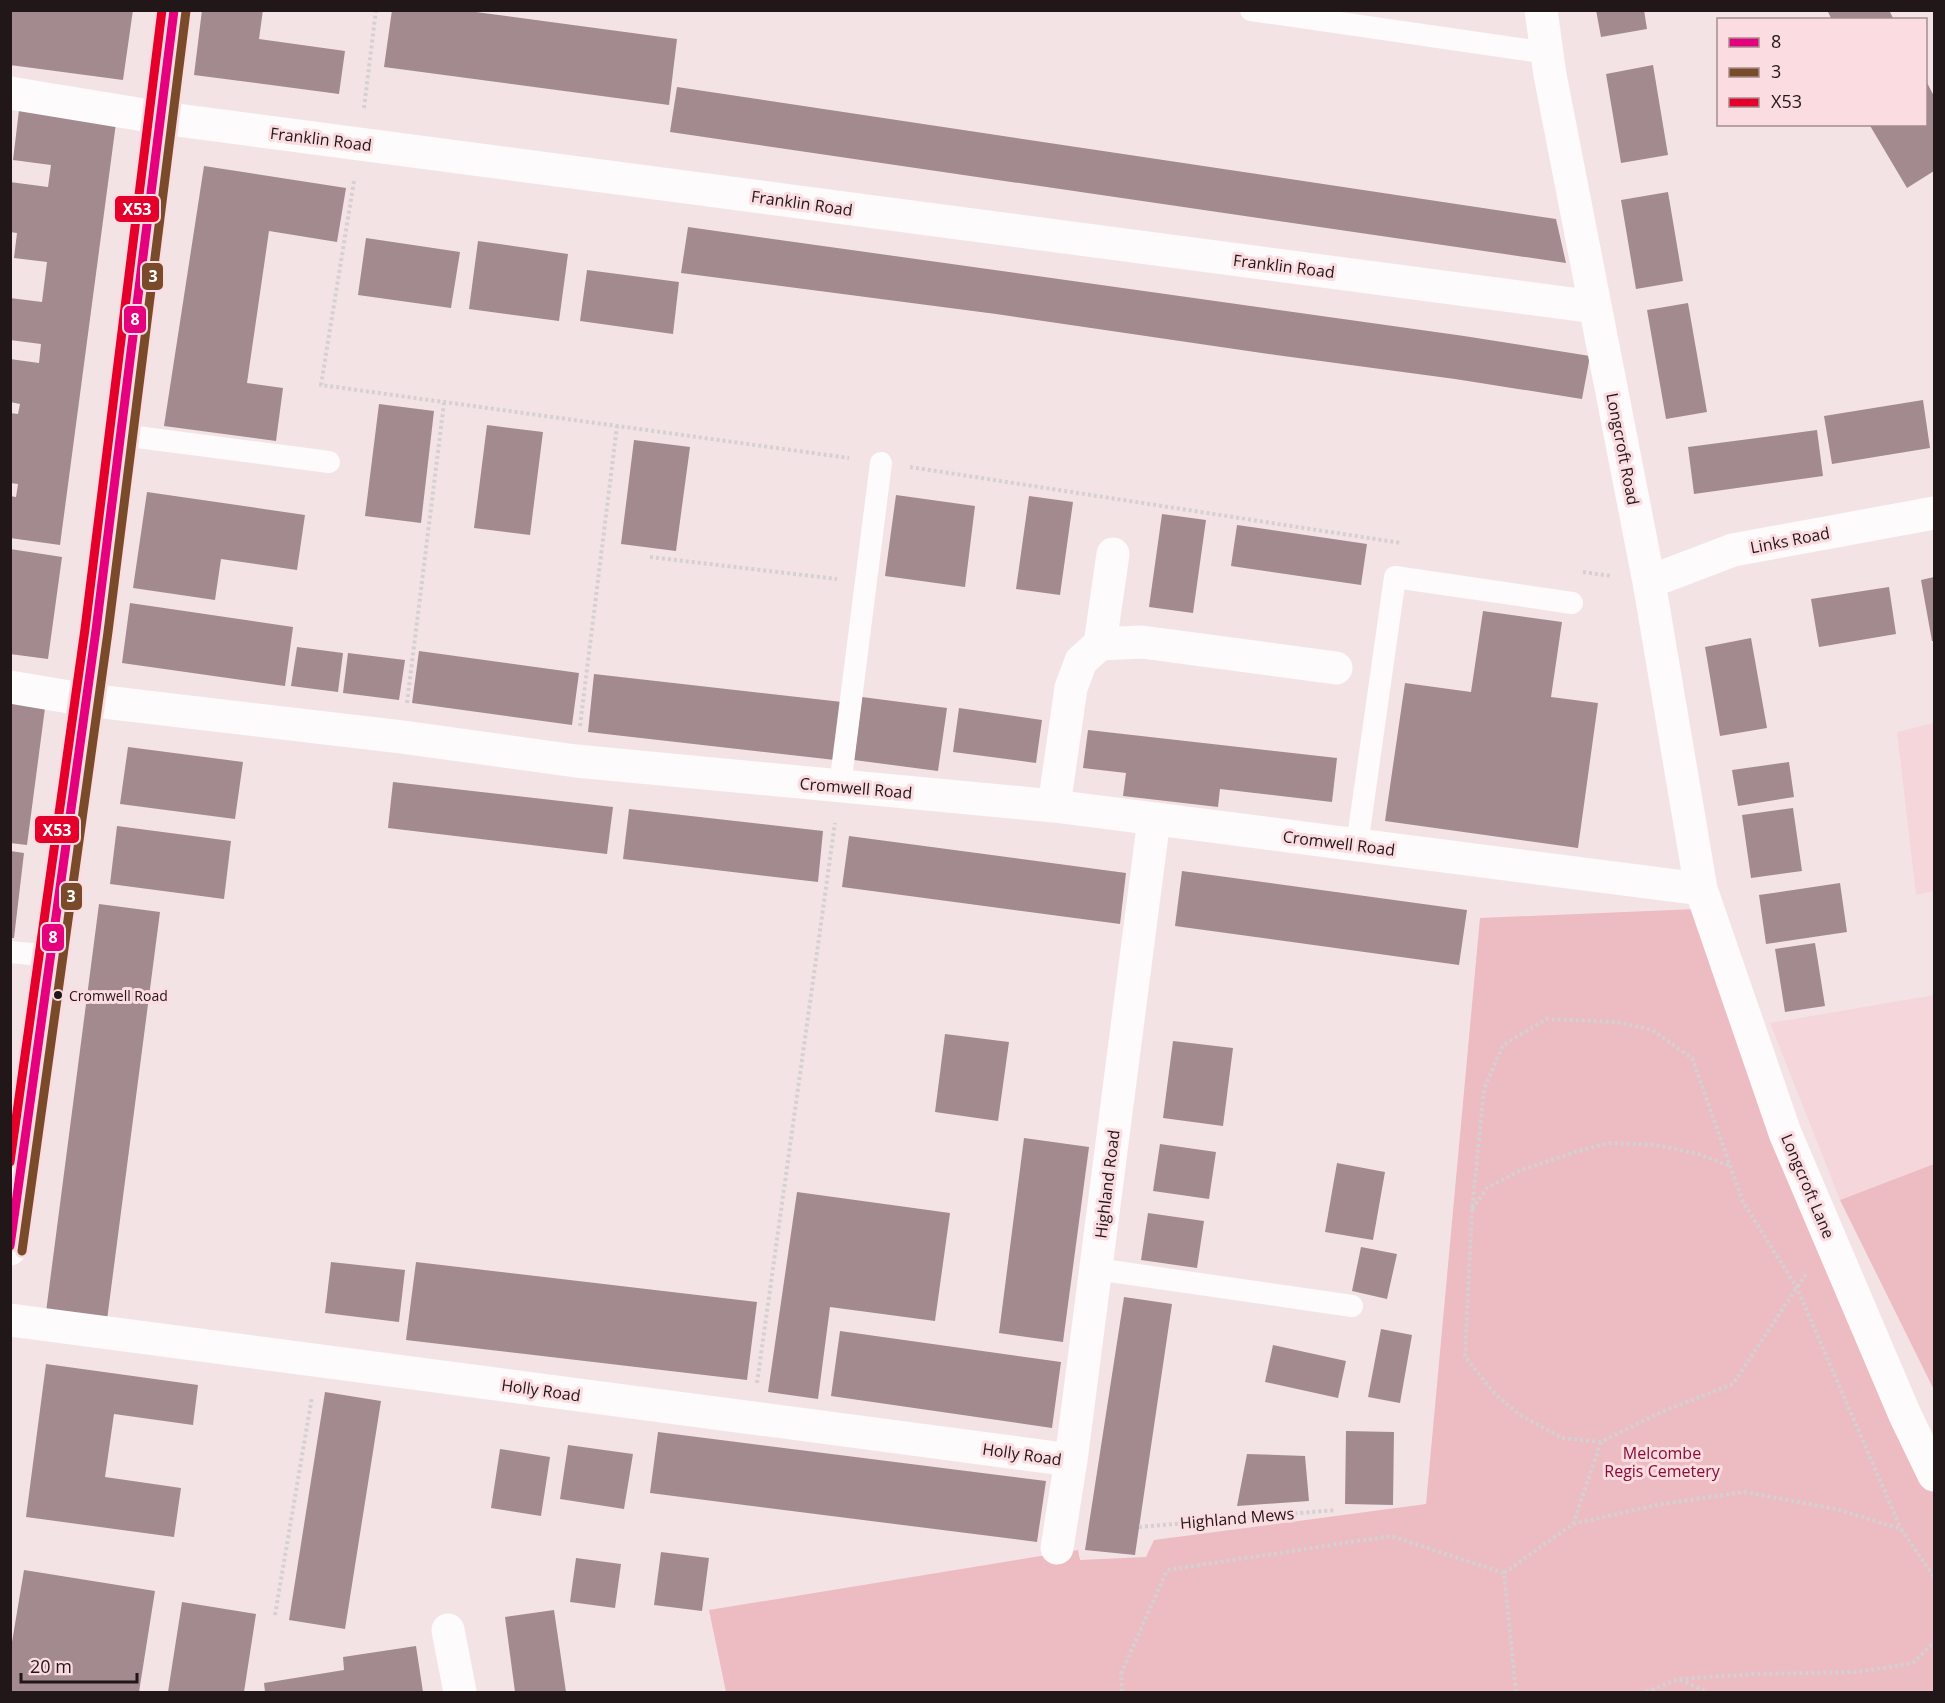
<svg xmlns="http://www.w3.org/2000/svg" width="1945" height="1703" font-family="'Open Sans',sans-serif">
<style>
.built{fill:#f5d7db}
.green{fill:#edbbc2}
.building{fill:#a38a8f}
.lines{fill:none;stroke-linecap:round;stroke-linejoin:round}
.path{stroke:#d5d0d1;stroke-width:4;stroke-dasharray:3 3;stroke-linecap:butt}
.service{stroke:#fdfbfb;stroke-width:22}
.minor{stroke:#fdfbfb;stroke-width:33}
.tertiary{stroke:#fdfbfb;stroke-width:33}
.bus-1-casing{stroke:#fbdce0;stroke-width:14}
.bus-2-casing{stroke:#fbdce0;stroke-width:14}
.bus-3-casing{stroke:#fbdce0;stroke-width:14}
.bus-1{stroke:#e5007d;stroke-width:9}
.bus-2{stroke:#7a4b2a;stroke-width:9}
.bus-3{stroke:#e4002b;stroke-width:9}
.bus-dot{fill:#211618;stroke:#fbdce0;stroke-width:2}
.labels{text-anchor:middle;stroke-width:6;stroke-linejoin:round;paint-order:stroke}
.bus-label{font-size:14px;fill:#211618;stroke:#fbdce0;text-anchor:start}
.street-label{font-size:16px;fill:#211618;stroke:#fbdce0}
.park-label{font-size:16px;fill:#880c37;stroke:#fbdce0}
.line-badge{stroke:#fbdce0;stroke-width:2}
.badge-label{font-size:16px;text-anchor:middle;font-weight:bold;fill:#fff}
</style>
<rect width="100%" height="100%" fill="#f4e3e5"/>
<path class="built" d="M1934 723V891L1916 895 1897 732Z
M1934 995V1164L1840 1200 1770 1023Z"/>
<path class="green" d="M1696 909 1786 1169 1926 1490 1934 1487V1692H726L709 1610 1078 1550 1080 1560 1146 1557 1154 1540 1426 1504 1480 918Z
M1934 1164V1390L1840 1200Z"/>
<path class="building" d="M10 10H133L123 80 10 65Z
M202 10H263L259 39 345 51 339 94 194 75Z
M392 10H461L677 39 669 105 384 67Z
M1596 10H1644L1647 29 1601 37Z
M1827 10H1889L1894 20H1832Z
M1653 65 1668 155 1621 163 1606 74Z
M1926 81 1934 96V171L1907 188 1869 124H1926Z
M677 87 1556 219 1566 263 670 132Z
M19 110 116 123 60 545 10 538V496L16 497 18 484 10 483V413L18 414 20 404 10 402V359L39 363 41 344 10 340V298L42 302 47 262 14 258 17 233 10 232V182L48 187 51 165 13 160Z
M204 166 346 188 337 242 269 231 247 383 283 388 276 441 164 426Z
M1668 192 1683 281 1636 289 1621 200Z
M688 227 1464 336 1590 356 1582 399 1455 379 1276 355 996 314 681 273Z
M366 238 460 252 451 308 358 295Z
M478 241 568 254 559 321 469 309Z
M587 270 679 282 673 334 580 321Z
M1688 303 1707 412 1666 419 1647 310Z
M1923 400 1930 448 1832 464 1824 416Z
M379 404 434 411 421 523 365 516Z
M487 425 543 432 530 535 474 528Z
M1817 430 1823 476 1694 494 1688 447Z
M634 440 690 447 676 551 621 544Z
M147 492 305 515 297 570 221 559 215 600 133 588Z
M896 495 975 506 965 587 885 576Z
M1029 496 1073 502 1060 595 1016 589Z
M1162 514 1206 520 1193 613 1149 607Z
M1237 525 1367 544 1361 585 1231 566Z
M10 549 62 557 48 659 10 654Z
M1934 577V641H1932L1921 580Z
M1889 587 1896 634 1819 647 1811 599Z
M130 603 293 627 285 686 122 663Z
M1483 611 1562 622 1551 697 1598 703 1578 848 1385 821 1405 683 1471 692Z
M1751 638 1767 728 1720 736 1705 647Z
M297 647 343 653 338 692 291 686Z
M419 651 579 673 572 725 412 703Z
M348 653 405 660 399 700 343 693Z
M594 674 842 702 835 760 588 732Z
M862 697 947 708 938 771 854 760Z
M10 703 45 708 27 845 10 843Z
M959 708 1042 720 1036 763 953 752Z
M1088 730 1337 758 1332 802 1220 789 1218 807 1123 796 1126 773 1083 768Z
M128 747 243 762 235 819 120 804Z
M1789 762 1794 797 1738 806 1732 770Z
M393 782 613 807 607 854 388 828Z
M1793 808 1802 871 1751 878 1742 815Z
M629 809 823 831 818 882 623 859Z
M117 826 231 841 224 899 110 884Z
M849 836 1126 873 1120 924 842 887Z
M10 851 24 853 14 938H10Z
M1182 871 1467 910 1459 965 1175 926Z
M1840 883 1847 932 1766 944 1759 895Z
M99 904 160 912 107 1320 46 1312Z
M1815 943 1825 1006 1785 1012 1775 949Z
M945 1034 1009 1042 998 1121 935 1112Z
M1173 1041 1233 1048 1223 1126 1163 1118Z
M1024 1138 1089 1147 1063 1342 999 1333Z
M1160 1144 1216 1152 1209 1199 1153 1191Z
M1337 1163 1385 1172 1373 1240 1325 1232Z
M797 1192 950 1213 935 1321 830 1307 818 1399 768 1392Z
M1148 1213 1204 1221 1197 1268 1141 1260Z
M1361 1247 1397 1254 1387 1299 1352 1291Z
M331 1262 405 1270 399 1322 325 1313Z
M416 1262 757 1302 747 1380 406 1340Z
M1124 1297 1172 1304 1135 1555 1085 1550Z
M1381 1329 1412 1335 1400 1403 1368 1397Z
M840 1331 1061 1362 1052 1428 831 1396Z
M1273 1345 1346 1361 1338 1398 1265 1382Z
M46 1364 198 1385 193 1425 114 1414 105 1477 181 1488 174 1537 26 1517Z
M325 1392 381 1401 345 1629 289 1620Z
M1346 1431 1394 1432 1393 1505 1345 1504Z
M658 1432 1046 1481 1037 1542 650 1493Z
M568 1445 633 1454 624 1509 560 1499Z
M500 1449 550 1457 541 1516 491 1508Z
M1247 1454 1305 1456 1309 1501 1237 1506Z
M661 1552 709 1558 702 1611 654 1605Z
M576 1558 621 1564 615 1608 570 1602Z
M24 1570 155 1591 139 1692H10V1654Z
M182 1602 256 1614 244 1692H168Z
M554 1610 566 1692H515L505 1617Z
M416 1646 423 1692H265L264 1683 344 1670 343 1657Z"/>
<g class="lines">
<path class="path" d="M364 108 376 10
M354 181 321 385 849 458
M910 467 1401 543
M650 557 837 579
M1583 572 1611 576
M407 703 444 403
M580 726 617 426
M1472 1209 1487 1188 1519 1171 1575 1152 1609 1143 1656 1145 1698 1154 1730 1166
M757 1383 835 823
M1601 1442 1562 1438 1520 1415 1496 1395 1465 1357 1472 1210 1484 1089 1503 1045 1546 1019 1617 1022 1652 1030 1692 1058 1743 1202 1797 1288 1901 1529
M1573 1524 1656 1505 1744 1492 1836 1509 1901 1529 1934 1577
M1139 1527 1336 1510
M275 1615 312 1397
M1680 1680 1707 1692
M1122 1692 1121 1674 1167 1570 1391 1536 1504 1573
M1516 1692 1504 1573 1573 1524 1601 1442 1661 1412 1733 1384 1806 1274
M1646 1692 1679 1679 1756 1674 1858 1672 1913 1663 1934 1642"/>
<path class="service" d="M1251 10 1548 53
M122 435 329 462
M840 786 881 463
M1357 845 1395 577 1572 603
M10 952 53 956
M1096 1269 1352 1306"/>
<path class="minor" d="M1541 10 1550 75 1649 582 1701 889 1785 1133 1905 1415 1934 1475
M10 93 162 118 1595 307
M1649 582 1733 550 1934 513
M1100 644 1113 554
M10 687 87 700 402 737 576 761 1054 806 1701 889
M1054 806 1071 688 1081 661 1100 644 1142 642 1336 668
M10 1320 1071 1460
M1057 1548 1071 1460 1154 819
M448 1630 460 1692"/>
<path class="tertiary" d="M10 1249C70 837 126 424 174 10"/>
<defs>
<path id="bus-1" d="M10 1246 96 630 174 10"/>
<path id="bus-2" d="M22 1251 108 632 186 11"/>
<path id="bus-3" d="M10 1162 85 629 162 10"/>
</defs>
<use href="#bus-1" class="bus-1-casing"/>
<use href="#bus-2" class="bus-2-casing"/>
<use href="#bus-3" class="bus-3-casing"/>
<use href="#bus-1" class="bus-1"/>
<use href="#bus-2" class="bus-2"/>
<use href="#bus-3" class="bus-3"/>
</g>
<circle class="bus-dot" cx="58" cy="995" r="5"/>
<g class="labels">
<g class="bus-label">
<text x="69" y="1001">Cromwell Road</text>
</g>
<g class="street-label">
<text transform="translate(321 139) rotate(7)" y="6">Franklin Road</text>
<text transform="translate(802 203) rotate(8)" y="6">Franklin Road</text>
<text transform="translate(1284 266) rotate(7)" y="6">Franklin Road</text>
<text transform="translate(1623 449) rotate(79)" y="6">Longcroft Road</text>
<text transform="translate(1790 540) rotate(-11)" y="6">Links Road</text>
<text transform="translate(856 788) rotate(5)" y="6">Cromwell Road</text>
<text transform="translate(1339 843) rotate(7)" y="6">Cromwell Road</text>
<text transform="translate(1107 1184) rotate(-83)" y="6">Highland Road</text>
<text transform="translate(1808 1186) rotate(67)" y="6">Longcroft Lane</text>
<text transform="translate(541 1390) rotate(8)" y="6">Holly Road</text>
<text transform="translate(1022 1454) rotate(8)" y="6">Holly Road</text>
<text transform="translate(1237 1518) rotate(-5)" y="6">Highland Mews</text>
</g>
<g class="park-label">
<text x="1662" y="1459">Melcombe<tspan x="1662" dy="18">Regis Cemetery</tspan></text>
</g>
</g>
<g class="line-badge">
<rect x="114" y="195" width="46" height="28" rx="6" fill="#e4002b"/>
<rect x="141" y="262" width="23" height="29" rx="6" fill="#7a4b2a"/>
<rect x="123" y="305" width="24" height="29" rx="6" fill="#e5007d"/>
<rect x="34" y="815" width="46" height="29" rx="6" fill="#e4002b"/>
<rect x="60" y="882" width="23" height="29" rx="6" fill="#7a4b2a"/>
<rect x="41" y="923" width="24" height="29" rx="6" fill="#e5007d"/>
</g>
<g class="badge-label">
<text x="137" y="215">X53</text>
<text x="153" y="282">3</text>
<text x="135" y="325">8</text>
<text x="57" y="836">X53</text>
<text x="71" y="902">3</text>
<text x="53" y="943">8</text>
</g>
<rect width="1945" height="1703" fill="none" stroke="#211618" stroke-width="24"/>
<rect x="1717" y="18" width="210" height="108" fill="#fbdce0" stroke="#a48d90" stroke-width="1.5"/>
<rect x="1729" y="38" width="30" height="9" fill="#e5007d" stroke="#a48d90" stroke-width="1.5"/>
<text x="1771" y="48" font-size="18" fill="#211618">8</text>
<rect x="1729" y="68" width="30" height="9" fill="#7a4b2a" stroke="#a48d90" stroke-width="1.5"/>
<text x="1771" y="78" font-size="18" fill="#211618">3</text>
<rect x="1729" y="98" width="30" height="9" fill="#e4002b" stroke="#a48d90" stroke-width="1.5"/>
<text x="1771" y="108" font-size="18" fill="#211618">X53</text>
<path d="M21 1673v9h116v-9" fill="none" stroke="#211618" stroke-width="3"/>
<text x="30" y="1673" font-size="18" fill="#211618" stroke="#fbdce0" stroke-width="4.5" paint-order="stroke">20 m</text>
</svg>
